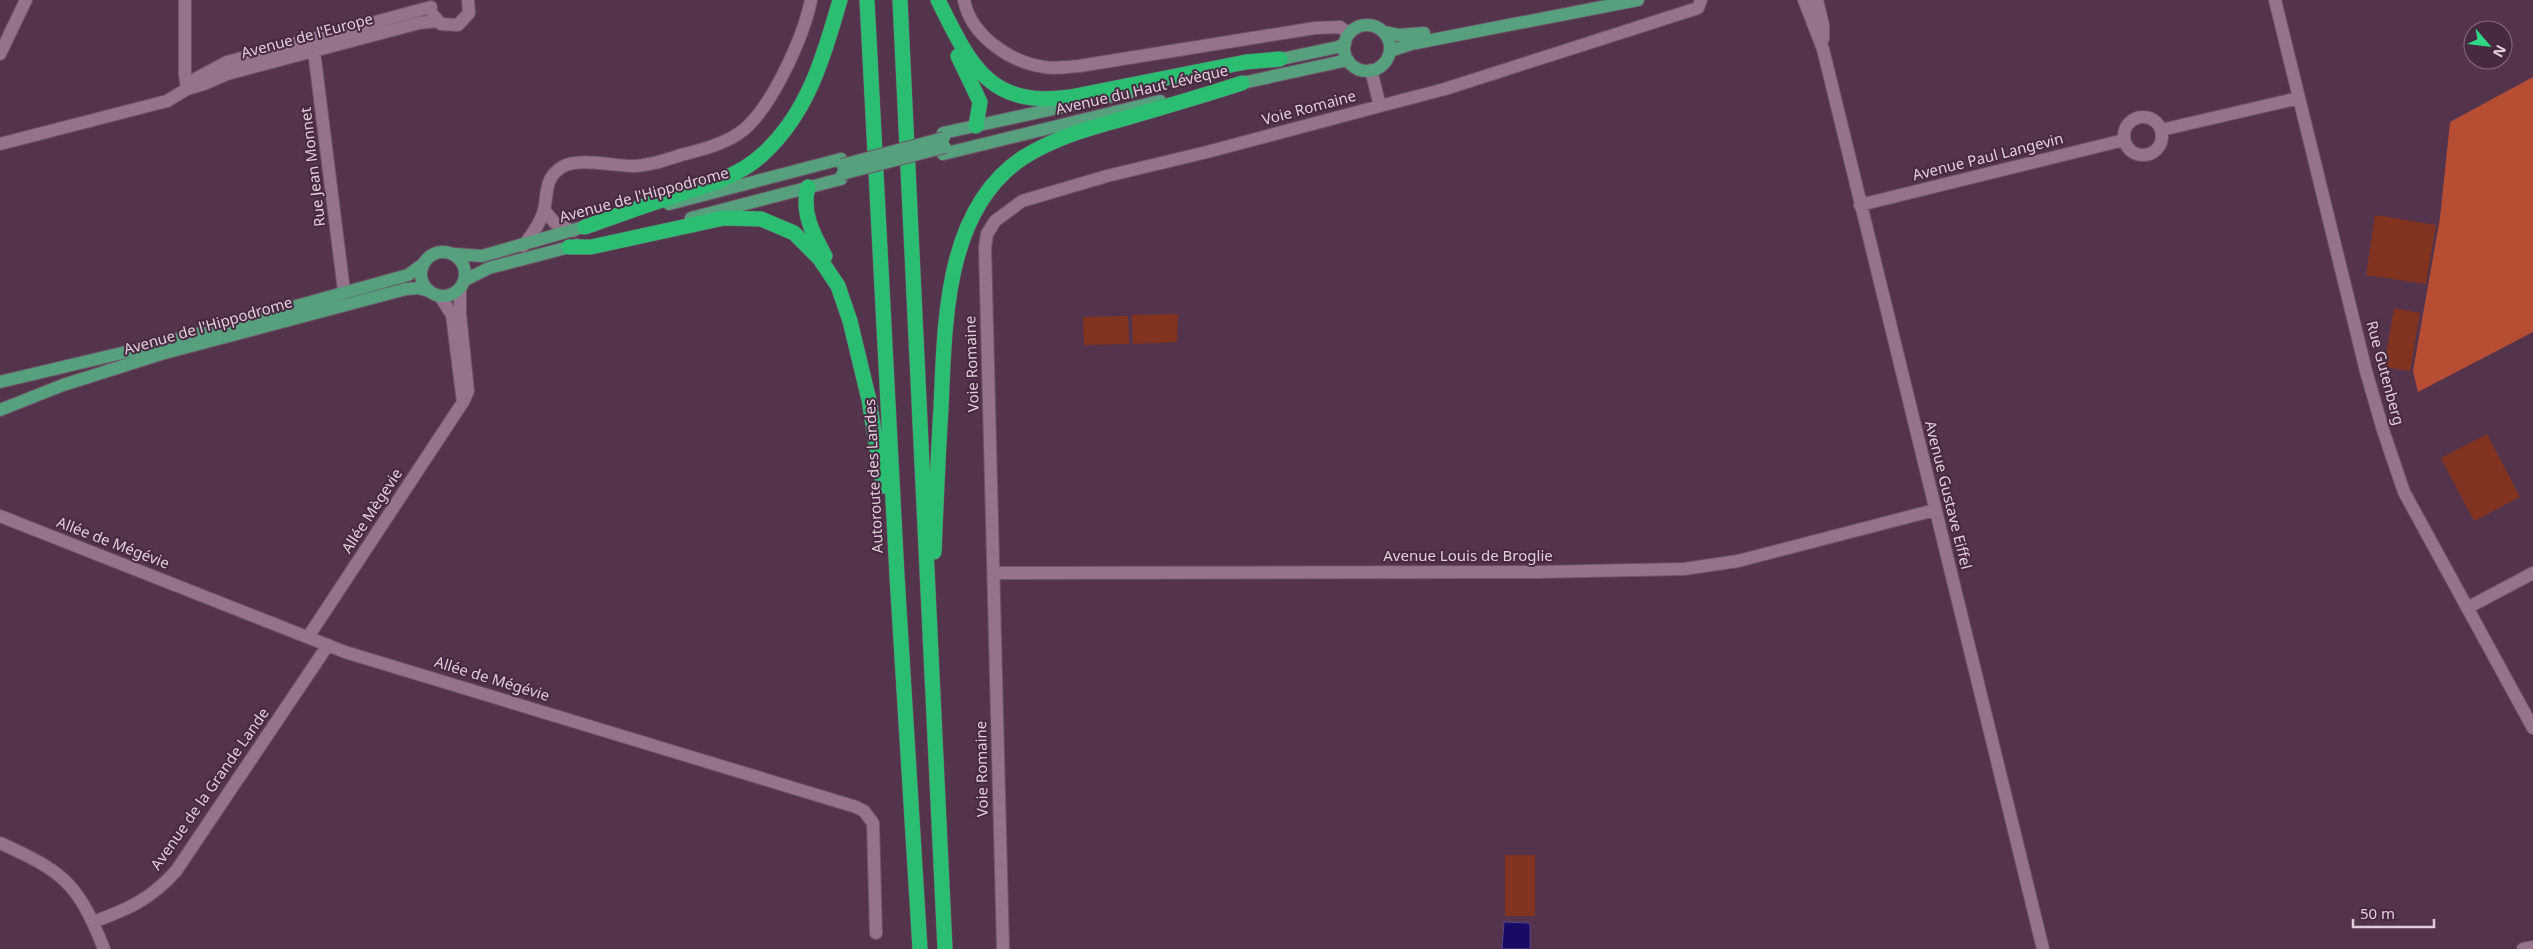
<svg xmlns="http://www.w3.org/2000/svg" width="2533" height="949" font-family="'Noto Sans',sans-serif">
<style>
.green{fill:#81331f}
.forest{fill:#b74d33}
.water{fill:#170b65;stroke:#544588}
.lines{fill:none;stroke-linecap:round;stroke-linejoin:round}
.minor-casing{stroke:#6d5467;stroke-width:14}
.major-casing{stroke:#6d5467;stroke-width:14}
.highway-casing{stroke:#6d5467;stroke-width:16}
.minor{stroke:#96738d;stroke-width:12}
.major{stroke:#56a07d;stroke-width:12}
.highway{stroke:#2bbe73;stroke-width:15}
.major-bridge-casing{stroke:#6d5467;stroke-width:14;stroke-linecap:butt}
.major-bridge{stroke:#56a07d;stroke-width:12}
.labels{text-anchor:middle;stroke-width:4;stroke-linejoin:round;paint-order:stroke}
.street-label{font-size:15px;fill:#e1cddb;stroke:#472941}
</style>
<rect width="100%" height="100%" fill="#53344c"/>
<path class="green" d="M2375 215 2436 225 2426 284 2366 275Z
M2394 308 2420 313 2410 371 2384 367Z
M1178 314 1177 342 1133 344 1132 315Z
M1128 316 1129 344 1084 345 1083 317Z
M2487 434 2520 497 2474 521 2441 458Z
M1505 855H1535V916H1505Z"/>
<path class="forest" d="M2533 77V332L2418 392 2413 371 2440 218 2450 122Z"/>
<path class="water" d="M1504 922 1528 923 1530 925V949H1502Z"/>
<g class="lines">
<defs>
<path id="minor" d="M185 0V74L187 89
M964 0C971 36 1010 62 1044 67 1055 69 1068 67 1079 66L1315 28 1340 27 1349 33
M1804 0 1823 49 2043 949
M1817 0 1823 25V39
M2275 0 2366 371 2383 430 2404 492 2533 728
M433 15 441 24 458 25 469 13 468 0
M313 43 344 291
M0 54 26 0
M187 89 204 84 227 74 419 23 437 21
M1380 106 1445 89 1698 8 1701 0
M2124 136a19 19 0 1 1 38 0a19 19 0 1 1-38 0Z
M2161 130 2299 98
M0 144 167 101 187 89 197 78 227 62 431 7
M1860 205 2124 140
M544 210 555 223 573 231
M523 246C531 236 541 222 544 210 548 193 544 178 562 167 578 157 614 166 633 166 649 166 665 160 681 155 700 150 721 145 738 134 770 113 803 38 811 0
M440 296 452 315 463 402
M0 516 345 652 856 807 864 811 873 823 876 933
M994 573 1538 572 1684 569 1738 561 1935 510
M2467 608 2533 573
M308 637 463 402 468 391 460 314V289
M0 843C64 872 78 883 104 949
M93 922C128 909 150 900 176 871L328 645
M1003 949 985 248 987 234 995 221 1022 201 1107 176 1207 152 1380 106 1371 70
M2523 949 2533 947"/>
<path id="major" d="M1344 48a23 23 0 1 1 46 0a23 23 0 1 1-46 0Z
M1384 32 1399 35 1424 33
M1390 51 1411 44 1638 0
M1272 61 1338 47 1345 44
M1233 85 1348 60
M943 133 1131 92
M943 154 1160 101
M669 204 841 159
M691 218 841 179
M421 274a22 22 0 1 1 44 0a22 22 0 1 1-44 0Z
M454 254 482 256 594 224
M465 280 489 268 577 245
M0 382 160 344 408 275 423 264
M0 410 63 385 161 354 406 289 419 288 429 291"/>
<path id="highway" d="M867 0 897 576 920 949
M900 0 945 949
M938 0C970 64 988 108 1070 97L1246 62 1280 59
M958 56 980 102 976 126
M808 187C801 212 813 234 825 256
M585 227C613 217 640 207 668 198 700 187 738 178 763 154 808 113 824 56 840 0
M569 247H591L724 218 761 219 794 233 820 259 838 286 850 321 869 400 883 486
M934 552C936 504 938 456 941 408 945 323 944 209 1024 157 1058 136 1096 126 1133 116 1170 105 1206 95 1242 83"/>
</defs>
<use href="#minor" class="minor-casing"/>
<use href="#major" class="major-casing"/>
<use href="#highway" class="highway-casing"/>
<use href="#minor" class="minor"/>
<use href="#major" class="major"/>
<use href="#highway" class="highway"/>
<defs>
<path id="major-bridge" d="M842 165 944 138
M842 174 945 147"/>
</defs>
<use href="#major-bridge" class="major-bridge-casing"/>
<use href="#major-bridge" class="major-bridge"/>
</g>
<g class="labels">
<g class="street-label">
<text transform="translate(307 36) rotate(-15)" y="5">Avenue de l'Europe</text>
<text transform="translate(1142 90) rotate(-13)" y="5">Avenue du Haut Lévèque</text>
<text transform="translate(1309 108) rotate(-15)" y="5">Voie Romaine</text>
<text transform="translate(1988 157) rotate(-14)" y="5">Avenue Paul Langevin</text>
<text transform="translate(313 167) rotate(-97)" y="5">Rue Jean Monnet</text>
<text transform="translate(644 195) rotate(-15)" y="5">Avenue de l'Hippodrome</text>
<text transform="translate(208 326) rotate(-16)" y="5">Avenue de l'Hippodrome</text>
<text transform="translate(972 364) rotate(-92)" y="5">Voie Romaine</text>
<text transform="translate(2385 373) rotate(75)" y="5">Rue Gutenberg</text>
<text transform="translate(874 476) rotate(-93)" y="5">Autoroute des Landes</text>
<text transform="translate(1948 495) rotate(76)" y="5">Avenue Gustave Eiffel</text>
<text transform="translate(372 511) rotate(-57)" y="5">Allée Mègevie</text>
<text transform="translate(113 543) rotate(21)" y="5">Allée de Mégévie</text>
<text x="1468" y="561">Avenue Louis de Broglie</text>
<text transform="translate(492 679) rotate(17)" y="5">Allée de Mégévie</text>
<text transform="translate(982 769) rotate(-91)" y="5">Voie Romaine</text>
<text transform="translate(210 789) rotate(-55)" y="5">Avenue de la Grande Lande</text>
</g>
</g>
<g transform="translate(2488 45) rotate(118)"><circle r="24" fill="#472941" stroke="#856b7f"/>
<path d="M0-4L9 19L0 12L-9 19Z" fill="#30d883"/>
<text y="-8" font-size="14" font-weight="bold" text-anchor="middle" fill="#e1cddb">N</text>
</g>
<path d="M2353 919v8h81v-8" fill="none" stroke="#e1cddb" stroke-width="2.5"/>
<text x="2360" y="919" font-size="15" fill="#e1cddb" stroke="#472941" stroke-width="4" paint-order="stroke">50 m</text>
</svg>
